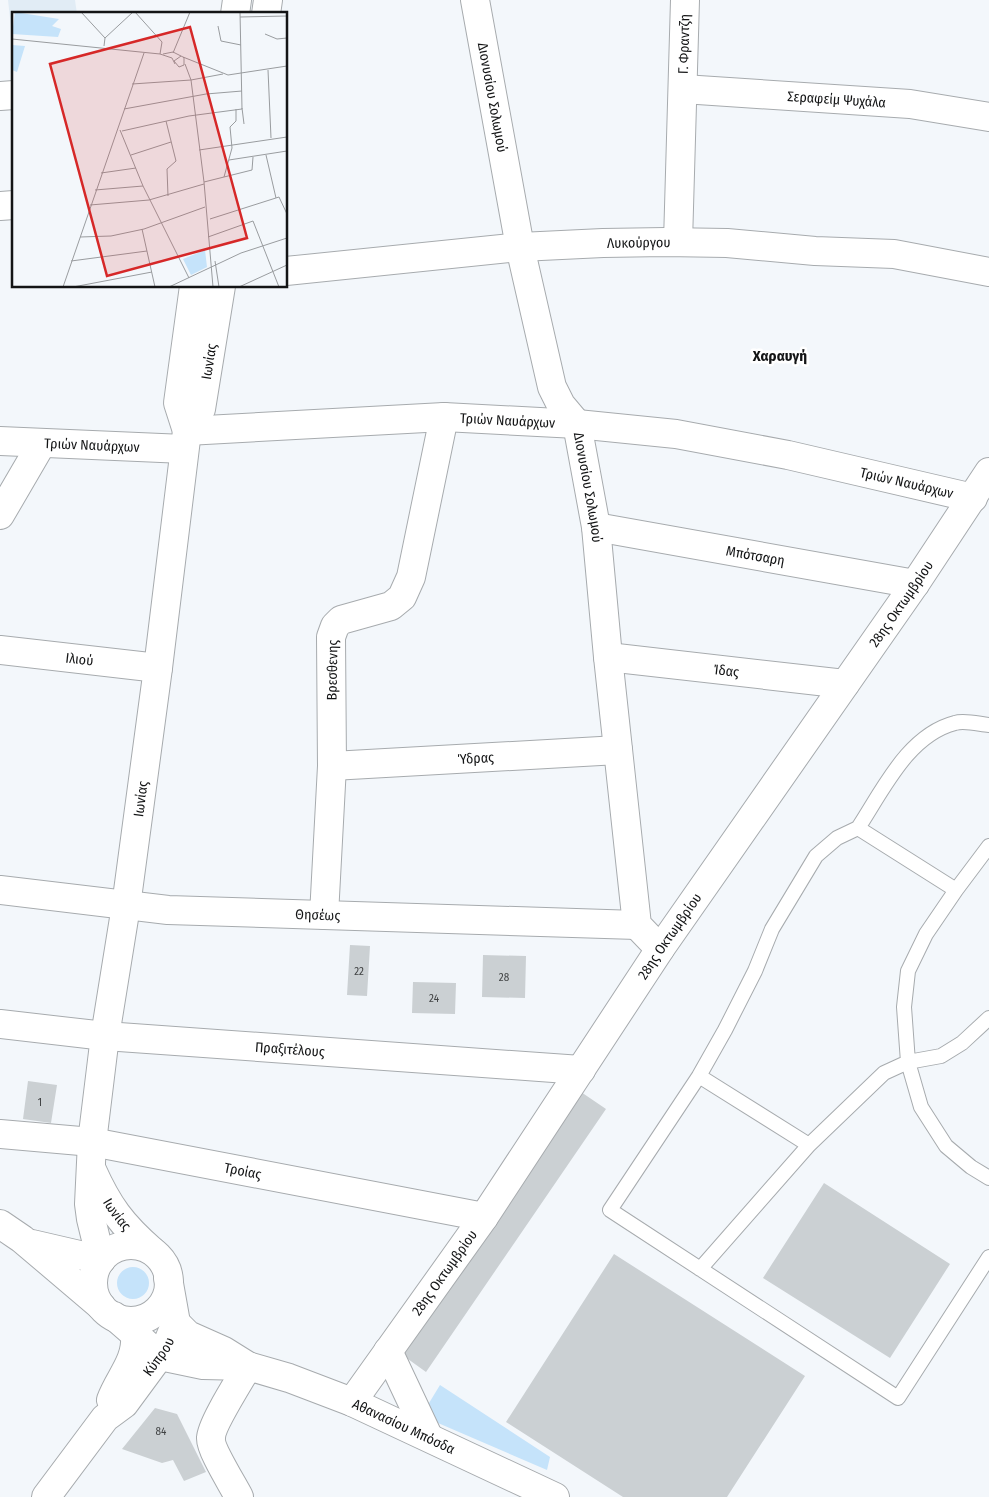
<svg xmlns="http://www.w3.org/2000/svg" width="989" height="1497" font-family="'Fira Sans Condensed',sans-serif">
<style>
.built{fill:#e1ecf5}
.green{fill:#c5e3fa}
.building{fill:#cbd0d3}
.lines{fill:none;stroke-linecap:round;stroke-linejoin:round}
.lane-casing{stroke:#a7abae;stroke-width:16}
.street-casing{stroke:#a7abae;stroke-width:30}
.secondary-casing{stroke:#a7abae;stroke-width:30}
.lane{stroke:#fff;stroke-width:14}
.street{stroke:#fff;stroke-width:28}
.secondary{stroke:#fff;stroke-width:28}
.labels{text-anchor:middle;stroke-width:5;stroke-linejoin:round;paint-order:stroke}
.number-label{font-size:11px;fill:#414344}
.street-label{font-size:14px;fill:#131415;stroke:#fff}
.neighbourhood-label{font-size:15px;font-weight:bold;fill:#131415;stroke:#fff}
.inset-road{fill:none;stroke:#999c9f;stroke-width:1}
.view{fill:#d62828;fill-opacity:0.15;stroke:#d62828;stroke-width:2.5}
.inset-edge{fill:none;stroke:#131415;stroke-width:2.5}
</style>
<rect width="100%" height="100%" fill="#f3f7fb"/>
<path class="built" d="M8 0H75L77 14H14V54Z"/>
<path class="green" d="M117 1283a16 16 0 1 1 32 0a16 16 0 1 1-32 0Z
M440 1385 550 1457 547 1470 438 1423 426 1408Z"/>
<path class="building" d="M350 945 370 946 367 996 347 995Z
M483 955 526 956 525 998 482 997Z
M413 982 456 983 455 1014 412 1013Z
M28 1081 57 1085 51 1123 23 1119Z
M581 1092 606 1109 426 1372 401 1354Z
M824 1183 950 1264 890 1358 763 1278Z
M614 1254 805 1376 727 1497H623L506 1422Z
M155 1408 177 1414 206 1472 184 1481 173 1460 162 1463 122 1449Z"/>
<g class="lines">
<defs>
<path id="lane" d="M858 828 837 838 816 856 772 929 755 971 725 1030 699 1076 610 1210 898 1398 989 1257
M989 846 956 890 926 934 908 971 904 1007 908 1062 921 1107 946 1146 971 1167 989 1178
M956 890 858 828C883 790 908 735 955 723 964 720 979 724 989 725
M699 1076 809 1145
M700 1269 809 1145 884 1073 908 1062 941 1056 962 1043 989 1018"/>
<g id="street">
<path id="s1" d="M475 0 520 247 552 387 561 405 577 424 596 527 608 657 637 925 660 949"/>
<path id="s2" d="M683 89 910 104 989 117"/>
<path d="M0 96 14 95"/>
<path d="M0 206 14 205"/>
<path id="s3" d="M678 242 685 0"/>
<path id="s4" d="M286 271 520 247 603 243 665 242 727 243 815 251 894 254 989 272"/>
<path id="s5" d="M187 431 444 417 577 424 676 434 788 455 973 498"/>
<path id="s6" d="M0 441 184 449"/>
<path d="M0 515 42 443"/>
<path id="s7" d="M596 527 915 584"/>
<path id="s8" d="M0 650 158 668"/>
<path id="s9" d="M608 657 845 684"/>
<path id="s10" d="M332 766 618 750"/>
<path id="s11" d="M0 890 168 910 637 925"/>
<path d="M324 915 332 766 331 637 335 626 341 620 391 606 402 597 411 577 444 417"/>
<path id="s12" d="M0 1024 105 1036 581 1070"/>
<path id="s13" d="M0 1134 92 1142 484 1217"/>
<path d="M0 1224 22 1239 101 1306"/>
<path d="M32 1244 101 1260"/>
<path d="M388 1351 428 1436"/>
<path id="s14" d="M352 1402 484 1217 660 949 915 584 989 472"/>
</g>
<g id="secondary">
<path d="M235 14 237 0"/>
<path d="M266 14 268 0"/>
<path d="M187 431 178 403 194 286"/>
<path id="s15" d="M92 1170C108 1206 122 1225 152 1251"/>
<circle cx="131" cy="1283" r="38"/>
<path id="s16" d="M101 1260 91 1219 89 1204 92 1142 105 1036 126 906 158 668 187 431 201 409 221 286"/>
<path d="M114 1316 160 1356 203 1365 246 1366"/>
<path id="s17" d="M176 1323 188 1335 224 1351 248 1366 289 1378 352 1402 555 1497"/>
<path d="M111 1400C119 1378 137 1361 135 1336"/>
<path id="s18" d="M46 1497 105 1418 124 1404 166 1347 176 1323 168 1278"/>
<path d="M239 1497C233 1485 210 1449 211 1438 211 1425 240 1380 248 1366"/>
</g>
</defs>
<use href="#lane" class="lane-casing"/>
<use href="#street" class="street-casing"/>
<use href="#secondary" class="secondary-casing"/>
<use href="#lane" class="lane"/>
<use href="#street" class="street"/>
<use href="#secondary" class="secondary"/>
</g>
<g class="labels">
<g class="number-label">
<text x="359" y="975">22</text>
<text x="504" y="981">28</text>
<text x="434" y="1002">24</text>
<text x="40" y="1106">1</text>
<text x="161" y="1435">84</text>
</g>
<g class="street-label">
<text dy="5" stroke="none"><textPath href="#s3" startOffset="198">Γ. Φραντζη</textPath></text>
<text dy="5" stroke="none"><textPath href="#s1" startOffset="99">Διονυσίου Σολωμού</textPath></text>
<text dy="5" stroke="none"><textPath href="#s2" startOffset="154">Σεραφείμ Ψυχάλα</textPath></text>
<text dy="5" stroke="none"><textPath href="#s4" startOffset="354">Λυκούργου</textPath></text>
<text dy="5" stroke="none"><textPath href="#s16" startOffset="911">Ιωνίας</textPath></text>
<text dy="5" stroke="none"><textPath href="#s5" startOffset="321">Τριών Ναυάρχων</textPath></text>
<text dy="5" stroke="none"><textPath href="#s6" startOffset="92">Τριών Ναυάρχων</textPath></text>
<text dy="5" stroke="none"><textPath href="#s5" startOffset="726">Τριών Ναυάρχων</textPath></text>
<text dy="5" stroke="none"><textPath href="#s1" startOffset="504">Διονυσίου Σολωμού</textPath></text>
<text dy="5" stroke="none"><textPath href="#s7" startOffset="162">Μπότσαρη</textPath></text>
<text dy="5" stroke="none"><textPath href="#s14" startOffset="969">28ης Οκτωμβρίου</textPath></text>
<text dy="5" stroke="none"><textPath href="#s8" startOffset="80">Ιλιού</textPath></text>
<text transform="translate(332 670) rotate(-89)" y="5">Βρεσθενης</text>
<text dy="5" stroke="none"><textPath href="#s9" startOffset="119">Ίδας</textPath></text>
<text dy="5" stroke="none"><textPath href="#s10" startOffset="144">Ύδρας</textPath></text>
<text dy="5" stroke="none"><textPath href="#s16" startOffset="466">Ιωνίας</textPath></text>
<text dy="5" stroke="none"><textPath href="#s11" startOffset="319">Θησέως</textPath></text>
<text dy="5" stroke="none"><textPath href="#s14" startOffset="564">28ης Οκτωμβρίου</textPath></text>
<text dy="5" stroke="none"><textPath href="#s12" startOffset="291">Πραξιτέλους</textPath></text>
<text dy="5" stroke="none"><textPath href="#s13" startOffset="246">Τροίας</textPath></text>
<text dy="5" stroke="none"><textPath href="#s15" startOffset="51">Ιωνίας</textPath></text>
<text dy="5" stroke="none"><textPath href="#s14" startOffset="159">28ης Οκτωμβρίου</textPath></text>
<text dy="5" stroke="none"><textPath href="#s18" startOffset="181">Κύπρου</textPath></text>
<text dy="5" stroke="none"><textPath href="#s17" startOffset="252">Αθανασίου Μπόσδα</textPath></text>
</g>
<g class="neighbourhood-label">
<text x="780" y="361">Χαραυγή</text>
</g>
</g>
<g transform="translate(12 12)">
<rect width="275" height="275" fill="#f3f7fb"/>
<path d="M3 0 47 7 40 14 49 17 46 25 0 22ZM0 33 13 34 5 60 0 58ZM193 238 195 255 179 263 171 247Z" fill="#c5e3fa"/>
<path class="inset-road" d="M69 0 93 26 92 34M123 0 150 30 148 42M228 5 275 4M206 14 209 29 229 33M253 22 265 27 275 26M93 26 121 0M0 27 148 42 160 46 163 52M161 41 178 0M151 42 161 40 171 45 172 46V53L167 55 162 49 169 44M171 45 216 63 275 54M173 52 179 68 192 170 201 275M256 58 259 126M120 72 179 68 211 62M230 96 232 112M112 97 194 82 230 79M154 109 164 149 155 157 156 184M108 118 131 174 177 266M110 119 177 104 230 97 228 0M187 138 275 125M119 143 159 130M254 143 264 186M217 148 275 139M89 161 124 156M212 165 220 136 218 115 224 109V97M192 170 240 158 241 145M83 178 131 174M78 193 137 188 192 172M198 207 267 185 275 202M130 217 143 275M68 225 99 224 132 217 193 195M196 225 241 209 267 275M59 249 135 239M203 249 207 275M51 275 132 41M61 275 140 260M157 275 229 241 275 226M227 275 275 253"/>
<path class="view" d="M178 15 235 226 95 264 38 52Z"/>
<rect width="275" height="275" class="inset-edge"/>
</g>
</svg>
